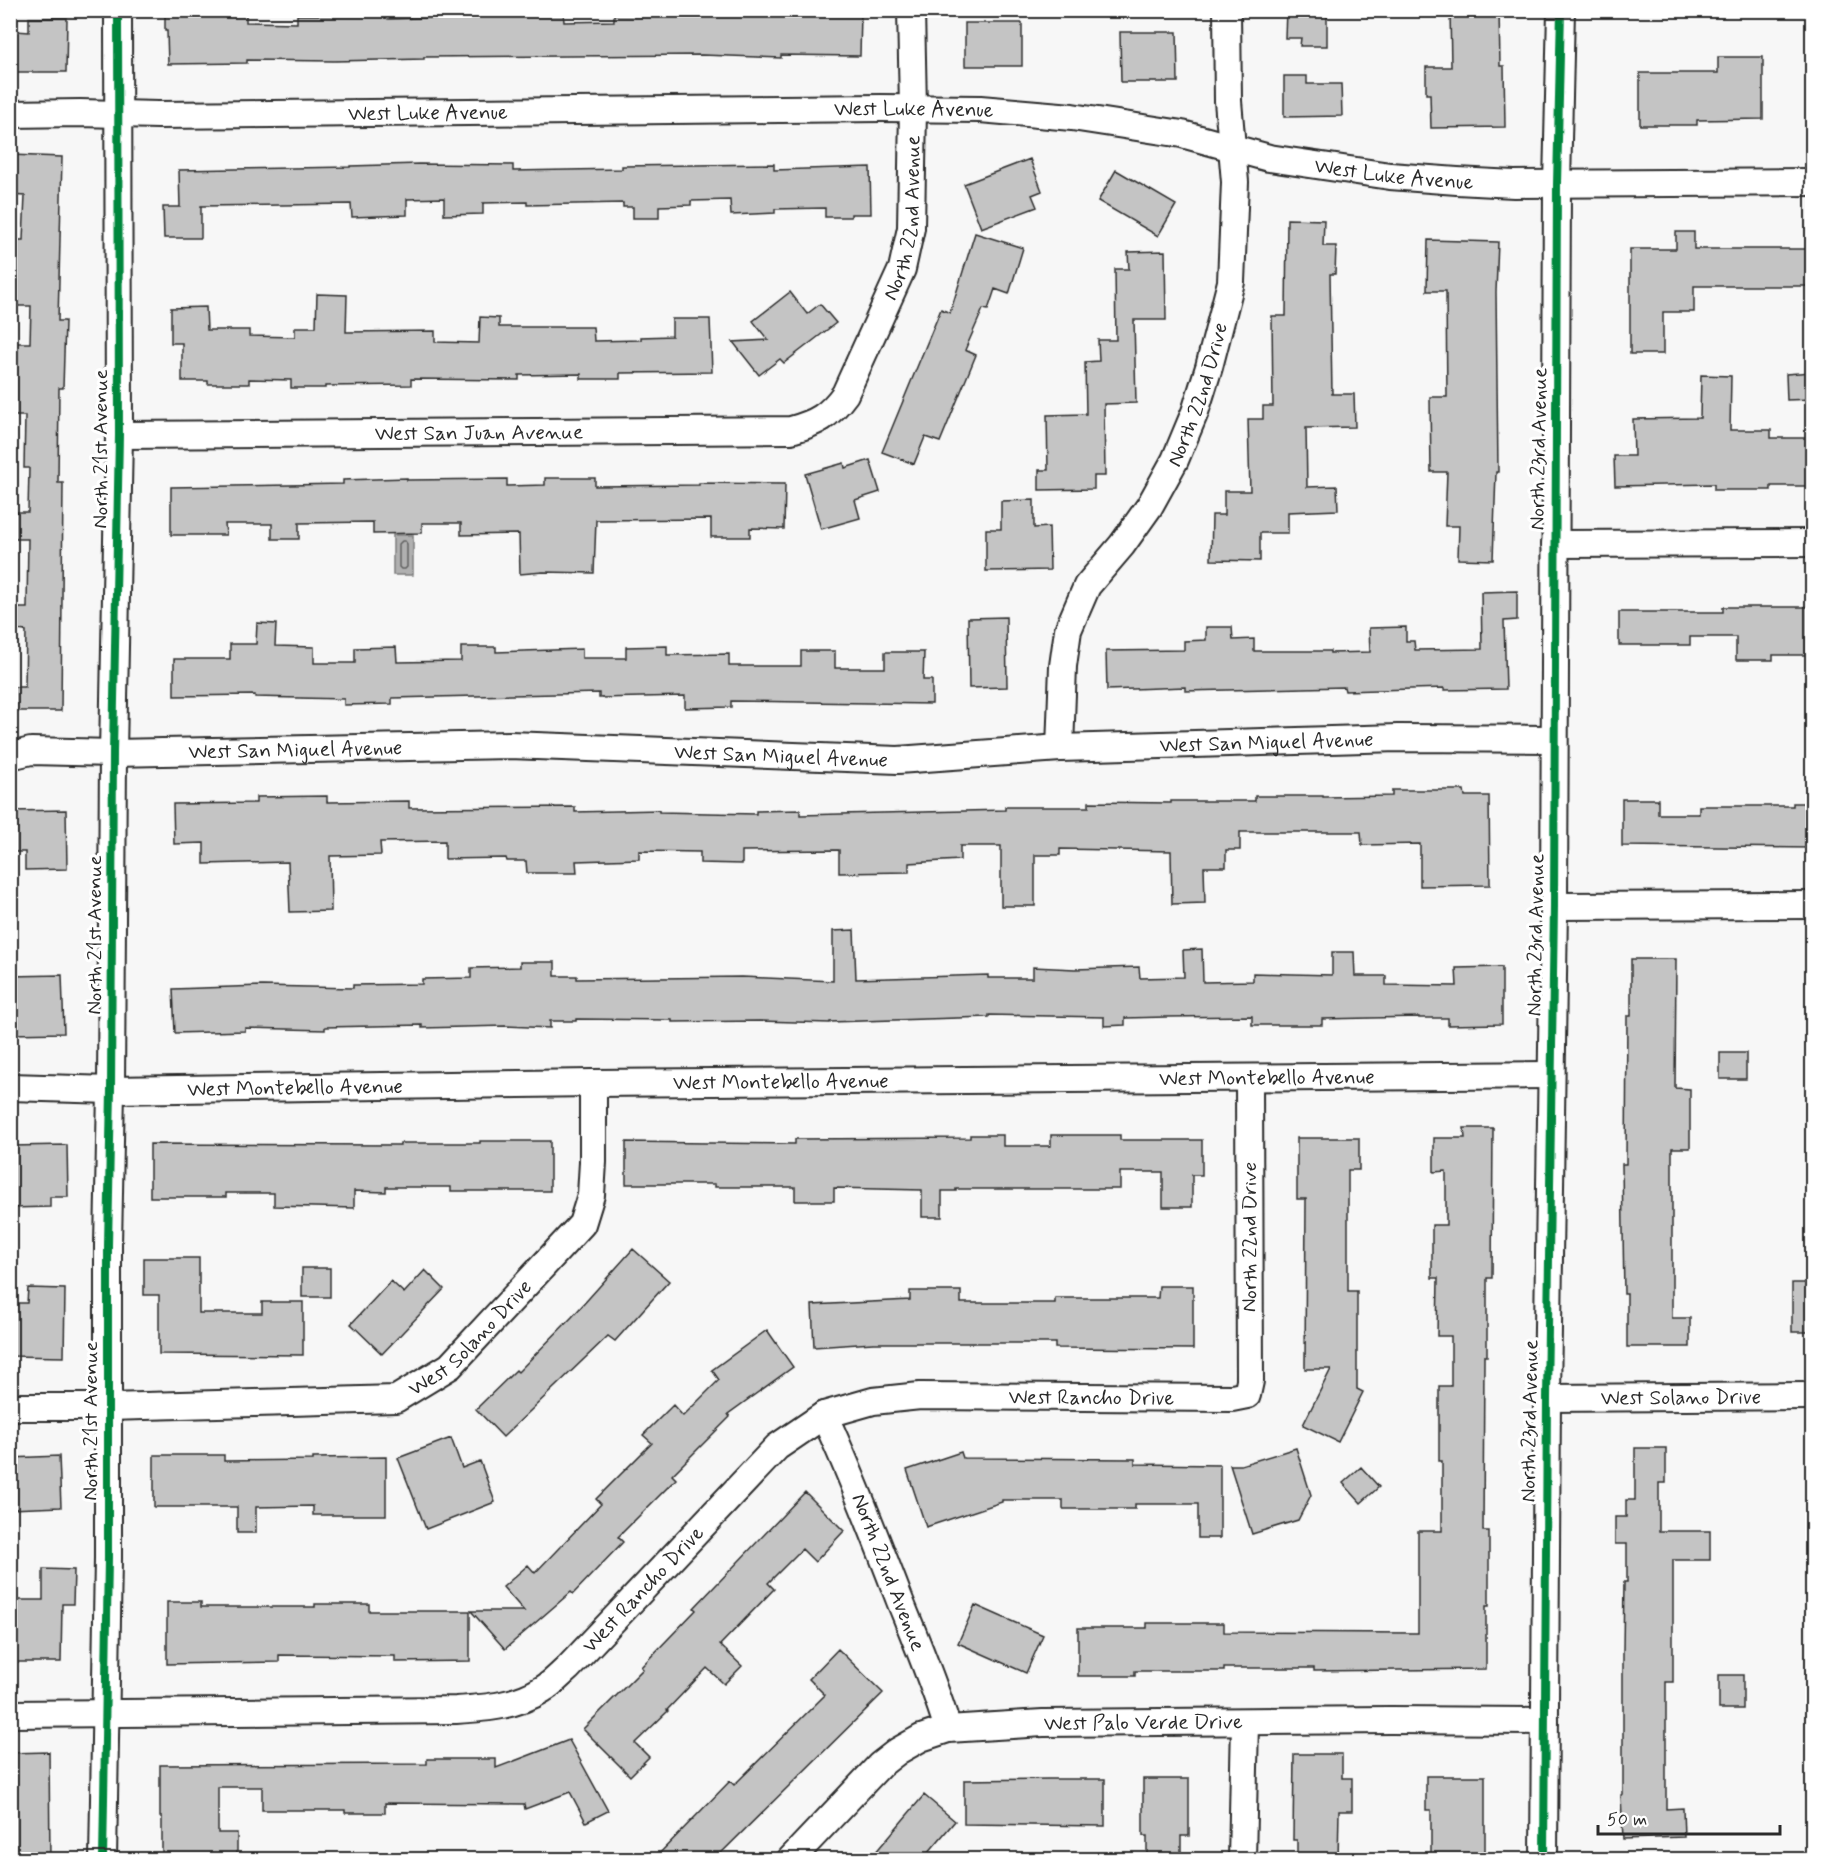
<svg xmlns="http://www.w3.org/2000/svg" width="1823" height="1870" font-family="Mynerve,sans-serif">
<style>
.water{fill:#b0b0b0;stroke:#7b7b7b;stroke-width:1.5}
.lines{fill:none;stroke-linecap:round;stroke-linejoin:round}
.shore{stroke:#606060;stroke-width:1.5}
.building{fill:#c4c4c4;stroke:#2b2b2b;stroke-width:1.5}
.minor-casing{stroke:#2b2b2b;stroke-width:30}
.minor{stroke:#fff;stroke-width:26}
.cycleway-casing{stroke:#fff;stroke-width:11}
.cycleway{stroke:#00873e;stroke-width:8}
.labels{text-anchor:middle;stroke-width:6;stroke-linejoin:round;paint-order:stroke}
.street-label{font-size:21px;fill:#2b2b2b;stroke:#fff}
</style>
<rect width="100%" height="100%" fill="#f7f7f7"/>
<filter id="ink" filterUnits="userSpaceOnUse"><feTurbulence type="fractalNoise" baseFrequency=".0167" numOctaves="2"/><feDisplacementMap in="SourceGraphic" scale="12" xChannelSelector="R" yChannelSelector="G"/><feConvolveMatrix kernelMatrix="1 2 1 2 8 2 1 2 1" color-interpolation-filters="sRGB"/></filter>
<g filter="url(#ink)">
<path class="water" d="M393 535H413V575H393Z"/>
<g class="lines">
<path class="shore" d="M402 541H405L407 544V567L405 569H401L399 567V544Z"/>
</g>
<path class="building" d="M381 10H388V19L453 17V16L544 15V10H563L564 22 614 21V14L702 12V10L861 13 860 56 781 55V58L702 55 424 57V59L335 61 247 60V63L168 64 167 31H165V11H246V22L297 23V15H347V11Z
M1286 10H1327V46H1300L1301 38H1285Z
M1450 10H1499L1500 66H1504L1505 127 1431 128 1430 94H1426V67H1451Z
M29 18H67L66 72H16V31L29 32Z
M965 23H1022V66H965Z
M1120 32H1177L1178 82H1121Z
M1718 57H1763V119L1697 120V125H1640V73H1718Z
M1284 76H1307V84H1341L1342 116 1284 117Z
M10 155 62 157 58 321H65L63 388H59L58 483H63L61 711H10V687H25L26 631 17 630V608H27L28 539H14V512H28L29 468H24L25 416H14L16 343H30L31 306H16V262H10V240H23L25 196 10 195Z
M1030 159 1042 191 1032 195 1037 207 981 228 964 184Z
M419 164 513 165V171L622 169V166L774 164V170L870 167 871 214H851V217H825V208L775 209V213L731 215 730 200 691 201V205L659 206V218H633V207H623V203L527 205V202L483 203V214L444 215V198L407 199V215L352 217 351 204 201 206V238H164L163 207H180L179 170 350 167V166Z
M1116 170 1176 205 1158 236 1098 201Z
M1287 219 1324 220 1323 246H1336L1335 274H1330L1332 394H1354L1355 427 1306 428 1307 487 1337 486 1338 510 1288 512V533H1260V561L1211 560 1212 515H1224V491H1250L1248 419H1263V406H1273L1272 316H1286Z
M1676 232H1694V249H1812V286H1694V312H1663V354H1630V249H1676Z
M975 233 1023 248 1009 294 995 289 988 310 983 309 965 350 976 355 940 442 925 437 914 464 882 452 941 309 950 313Z
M1428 240 1498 242 1496 292 1498 472H1496L1493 560 1458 559 1459 526H1445L1447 472H1431L1430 397H1447L1446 291H1427Z
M1165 251 1166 320H1134L1136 403 1104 404 1105 476H1094V489L1039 490V470H1048L1047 415 1086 414 1085 362 1099 361 1098 340H1116L1115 269H1129L1128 252Z
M790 292 807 314 820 304 836 323 784 363 780 359 759 375 733 342 768 340 753 321Z
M317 294 347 295 346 332 435 331V342L479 343 480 317 499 318V327H593L594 341 641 340V337L672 336V319H710L712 372 620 373V379H581V374L519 375V380L411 379V385L325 386V388H291V380L249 379V384H208V381H182V343H171V308L206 307 207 330H249V336L295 337V327H316Z
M1812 372V399L1787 400 1786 374Z
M1701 375 1731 376 1730 430H1771V438H1812V486H1771V490H1714V484L1615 486 1614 456H1634L1633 419 1700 418Z
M870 460 880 492 855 500 860 518 821 529 805 474 844 463 845 468Z
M407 478V480L507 479V486L545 485V478H595V486L699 485V483L785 484 784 529 750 528V537H711V519L596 520 594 573 543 572 520 574 519 534 461 535V523H422V533L373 534V522L299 523V539H272V524H225L226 535H171V487L343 484V480Z
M1034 500V528L1049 527 1050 570 986 571V529H1001V501Z
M1517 591V620L1504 621 1506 689 1444 690V688L1345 691 1344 687 1185 691V687L1107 690 1106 651 1184 650V641L1206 640V627H1232L1233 640 1254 639V651H1330V653L1370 652 1369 628 1406 627V641H1414L1415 650 1482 649 1481 592Z
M1723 607H1812V655H1773V660H1736V637H1690V645H1619V612H1723Z
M1006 617 1007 687 969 688 968 618Z
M257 623 276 624 275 646 314 647V663H355V648L396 647 397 662 461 661V647H496V652L582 649V658H626V647L667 646V655L729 654V666H801V651H835V668H885V652H924L923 680H932V704L731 701V707L685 708V696L599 698V693L392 698V704L344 705V699L255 697V695L174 696V659H230V644H256Z
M1392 790H1464L1465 796H1489L1490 885 1420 886V844L1362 845 1361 832H1240V850H1226V867H1204L1205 903 1172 904 1171 851 1060 849V855H1035V906H1001V846H960V860L909 863V872L839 873V850L742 851V864L700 863V852L639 851V859L576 861 577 873H527L526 861H507L506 858 445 859V841L380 842 381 855 330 856 331 911 290 912 288 862 204 864V843L174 844 173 804 256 803V797L327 796V802L409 801V808L575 807V812L659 810V812L756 814V811L800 810V815L1005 810V807H1089V802L1171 803V801H1255V796H1323V797L1392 796Z
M1622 799H1658V814H1699V806H1793V803H1812V848L1622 846Z
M66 810 67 869 25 870V852H11V811Z
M854 930 856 979 988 975V978H1033V967L1075 969 1139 967 1140 978 1184 977 1183 950 1202 949 1203 982 1253 981V973L1332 975V952H1354L1355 976H1386V985L1457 986 1456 968 1502 967V1024L1448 1025V1018H1419V1017L1322 1019V1025H1252V1016L1166 1017 1125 1018V1025L1104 1026V1017L989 1015V1017L830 1022V1023L760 1021 672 1022V1020L576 1019V1021H550V1028L506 1026 422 1028V1025L325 1027V1030L245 1028V1031L175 1033 173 989 262 986 353 988V985L422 984V979L471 978V968L520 967V962H555V976H577V979L742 977 833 981V931Z
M1631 959H1676L1675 1088 1690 1089V1148H1672V1318H1690V1347H1627V1294H1624L1622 1164H1626L1627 1016H1631Z
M62 975 64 1033 10 1034V976Z
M1720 1053H1746V1079H1720Z
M1464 1128H1493L1492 1278H1487V1356H1484L1483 1531H1489V1606H1486V1669L1314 1671V1668H1224V1671H1135V1676H1078V1628H1147V1623H1224V1632L1418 1633V1531H1442V1461H1439V1386H1451V1336H1437L1438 1278H1432V1225H1446V1171L1434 1172V1138H1465Z
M970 1135H1003V1146H1051V1135H1120V1140H1202V1175H1192V1207H1163V1172H1120V1189H956V1191H942V1217H922V1190L834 1188V1201H795V1187H715V1184H626V1142L795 1144V1139L970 1138Z
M1297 1138H1359V1170H1348V1291H1357V1389L1363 1392 1338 1442 1303 1425 1331 1369H1305L1306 1199H1297Z
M480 1141H550V1191H451V1187H386V1192L354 1191V1208L274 1206V1193H226V1197H150V1144L400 1145V1143H480Z
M67 1145 68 1197H50V1207L10 1208V1146Z
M633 1249 669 1281 615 1341 608 1336 503 1437 476 1409 516 1370 518 1372 572 1317Z
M144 1258H199V1313H262V1302H303V1355L159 1354V1295H144Z
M302 1268H330V1297H302Z
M425 1270 444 1289 382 1354 351 1324 391 1281 404 1293Z
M1792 1283H1812V1332H1792Z
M1159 1286H1193V1349L1055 1348V1343H873L814 1347 812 1305 910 1300V1291H961V1303H1055V1298H1158Z
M28 1288 65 1289 64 1357 10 1356V1303H27Z
M767 1330 793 1367 728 1414 730 1417 672 1475 676 1479 618 1537 623 1542 573 1594 571 1592 505 1649 471 1611H524L503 1587 528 1565 535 1573 601 1504 596 1499 652 1443 643 1435 673 1405 683 1416 719 1380 712 1370Z
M451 1438 462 1468 480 1461 495 1502 426 1529 398 1458Z
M1296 1448 1311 1495 1298 1520 1252 1534 1230 1465H1241Z
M1635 1448H1666V1483H1659V1531H1710V1560H1673V1682H1666V1809L1683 1808 1684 1837 1623 1839 1621 1795H1623V1651L1624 1582H1627V1544H1615V1517H1626V1500H1635Z
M961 1452 963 1458 1135 1459V1464L1220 1465V1538H1198V1504H1135V1509H1063V1500H1002V1502L926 1527 907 1470Z
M154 1455H224V1461L313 1460V1458L386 1457V1515H313V1506L256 1507V1533H237V1507H154Z
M59 1456 61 1507 10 1509V1458Z
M1361 1467 1379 1487 1361 1503 1343 1483Z
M805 1492 844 1531 815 1562 802 1549 768 1583 774 1589 720 1645 742 1666 724 1684 707 1668 667 1710 668 1711 635 1743 649 1757 630 1776 583 1729 643 1669 641 1667 696 1610 694 1608Z
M43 1569 74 1570 73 1604H62L61 1662H10V1600H43Z
M167 1602H201V1607H315V1604H369V1611H470V1661L395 1662V1656L279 1655V1662L167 1664Z
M975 1605 1043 1635 1026 1673 958 1643Z
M838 1649 883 1693 714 1860H653L730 1781 734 1785 825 1695 809 1679Z
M1719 1675H1743V1709H1719Z
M569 1740 608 1811 586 1822 570 1792 525 1809 524 1804 385 1803V1813H345V1810H262V1787H218V1833H237V1859L162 1860V1817H160V1765L427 1764V1759H496V1768Z
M49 1752 50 1860H10V1753Z
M1294 1754H1342V1778H1352V1811H1339L1338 1860H1297V1840H1293Z
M1426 1776H1485V1860H1431V1810H1426Z
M1049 1779H1105V1826L964 1824V1780Z
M1143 1779H1189V1836H1181V1860H1147V1836H1143Z
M924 1795 955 1821 922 1860H869Z"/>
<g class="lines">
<defs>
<g id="minor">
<path id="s1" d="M10 114 80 113 158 115 881 108 980 109 1072 117 1182 134 1269 158 1390 176 1457 181 1514 184 1812 182"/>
<path id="s2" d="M119 435 791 430C817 423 829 416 845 394L902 269 911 228 913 108 911 10"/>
<path d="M1555 544 1812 543"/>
<path id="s3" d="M1060 748 1063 666 1068 630 1087 586 1122 545 1149 507 1175 460 1195 412 1209 367 1231 282 1235 182 1228 101 1227 10"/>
<path id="s4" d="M10 756 31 751 113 753 510 745 898 760 1060 748 1398 738 1554 739"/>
<path d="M1554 906 1812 905"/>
<path id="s5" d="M10 1087 111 1090 593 1083 1551 1075"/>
<path id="s6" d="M1547 1398 1812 1396"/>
<path id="s7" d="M10 1407H108L396 1399 450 1366 582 1224 591 1195 593 1162V1083"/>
<path id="s8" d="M824 1415C852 1476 876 1538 900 1601 917 1643 935 1686 948 1729"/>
<path id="s9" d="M10 1714 456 1710C487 1708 516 1706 543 1689 552 1684 560 1675 568 1668L777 1447 824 1415 873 1401 920 1396 1232 1398 1247 1395 1250 1381 1249 1078"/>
<path d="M103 1860 108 1558V1245L111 1090 113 753 119 435 118 10"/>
<path id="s10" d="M790 1860 880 1765 898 1751 921 1738 948 1729 1043 1723 1391 1720 1545 1721"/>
<path d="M1242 1860 1245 1722"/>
<path d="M1544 1860 1547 1398 1554 906 1557 184 1561 10"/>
</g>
</defs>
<use href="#minor" class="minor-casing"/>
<use href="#minor" class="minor"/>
<defs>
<path id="cycleway" d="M103 1860 108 1558V1245L111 1090 113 753 119 435 118 10
M1544 1860 1547 1398 1554 906 1557 184 1561 10"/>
</defs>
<use href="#cycleway" class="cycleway-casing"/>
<use href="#cycleway" class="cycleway"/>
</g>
</g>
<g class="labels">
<g class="street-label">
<text dy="7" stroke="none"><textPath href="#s1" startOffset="904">West Luke Avenue</textPath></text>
<text dy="7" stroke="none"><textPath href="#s1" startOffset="418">West Luke Avenue</textPath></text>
<text dy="7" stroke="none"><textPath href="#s1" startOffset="1390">West Luke Avenue</textPath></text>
<text dy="7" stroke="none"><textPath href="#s2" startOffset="927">North 22nd Avenue</textPath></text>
<text dy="7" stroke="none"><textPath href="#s3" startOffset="390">North 22nd Drive</textPath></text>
<text dy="7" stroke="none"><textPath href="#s2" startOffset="360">West San Juan Avenue</textPath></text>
<text transform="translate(100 449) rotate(-90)" y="7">North 21st Avenue</text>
<text transform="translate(1538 449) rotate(-89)" y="7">North 23rd Avenue</text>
<text dy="7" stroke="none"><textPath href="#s4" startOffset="1258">West San Miguel Avenue</textPath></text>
<text dy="7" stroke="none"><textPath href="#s4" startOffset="286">West San Miguel Avenue</textPath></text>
<text dy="7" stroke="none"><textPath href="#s4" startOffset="772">West San Miguel Avenue</textPath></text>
<text transform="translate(94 935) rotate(-90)" y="7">North 21st Avenue</text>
<text transform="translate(1535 935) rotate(-89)" y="7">North 23rd Avenue</text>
<text dy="7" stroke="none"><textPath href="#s5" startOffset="1257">West Montebello Avenue</textPath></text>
<text dy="7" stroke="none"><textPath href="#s5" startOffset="771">West Montebello Avenue</textPath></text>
<text dy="7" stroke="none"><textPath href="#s5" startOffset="285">West Montebello Avenue</textPath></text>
<text transform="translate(1249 1237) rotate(-90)" y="7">North 22nd Drive</text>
<text dy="7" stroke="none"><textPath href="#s7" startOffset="483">West Solano Drive</textPath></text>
<text dy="7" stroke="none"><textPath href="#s9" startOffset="1200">West Rancho Drive</textPath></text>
<text dy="7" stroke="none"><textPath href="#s6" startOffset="134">West Solano Drive</textPath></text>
<text transform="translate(90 1421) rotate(-90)" y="7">North 21st Avenue</text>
<text transform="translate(1529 1421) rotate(-89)" y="7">North 23rd Avenue</text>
<text dy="7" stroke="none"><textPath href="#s8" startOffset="170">North 22nd Avenue</textPath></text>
<text dy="7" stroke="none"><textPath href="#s9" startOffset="678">West Rancho Drive</textPath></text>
<text dy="7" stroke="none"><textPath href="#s10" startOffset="404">West Palo Verde Drive</textPath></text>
</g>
</g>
<rect width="1823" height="1870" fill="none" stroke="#fff" stroke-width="36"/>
<rect x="18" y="18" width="1787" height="1834" fill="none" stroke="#2b2b2b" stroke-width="2" filter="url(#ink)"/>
<path d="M1598 1825v9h182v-9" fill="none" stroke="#2b2b2b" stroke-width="3"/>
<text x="1607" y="1825" font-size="18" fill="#2b2b2b" stroke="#ffffff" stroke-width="4.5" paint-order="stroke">50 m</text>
</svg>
